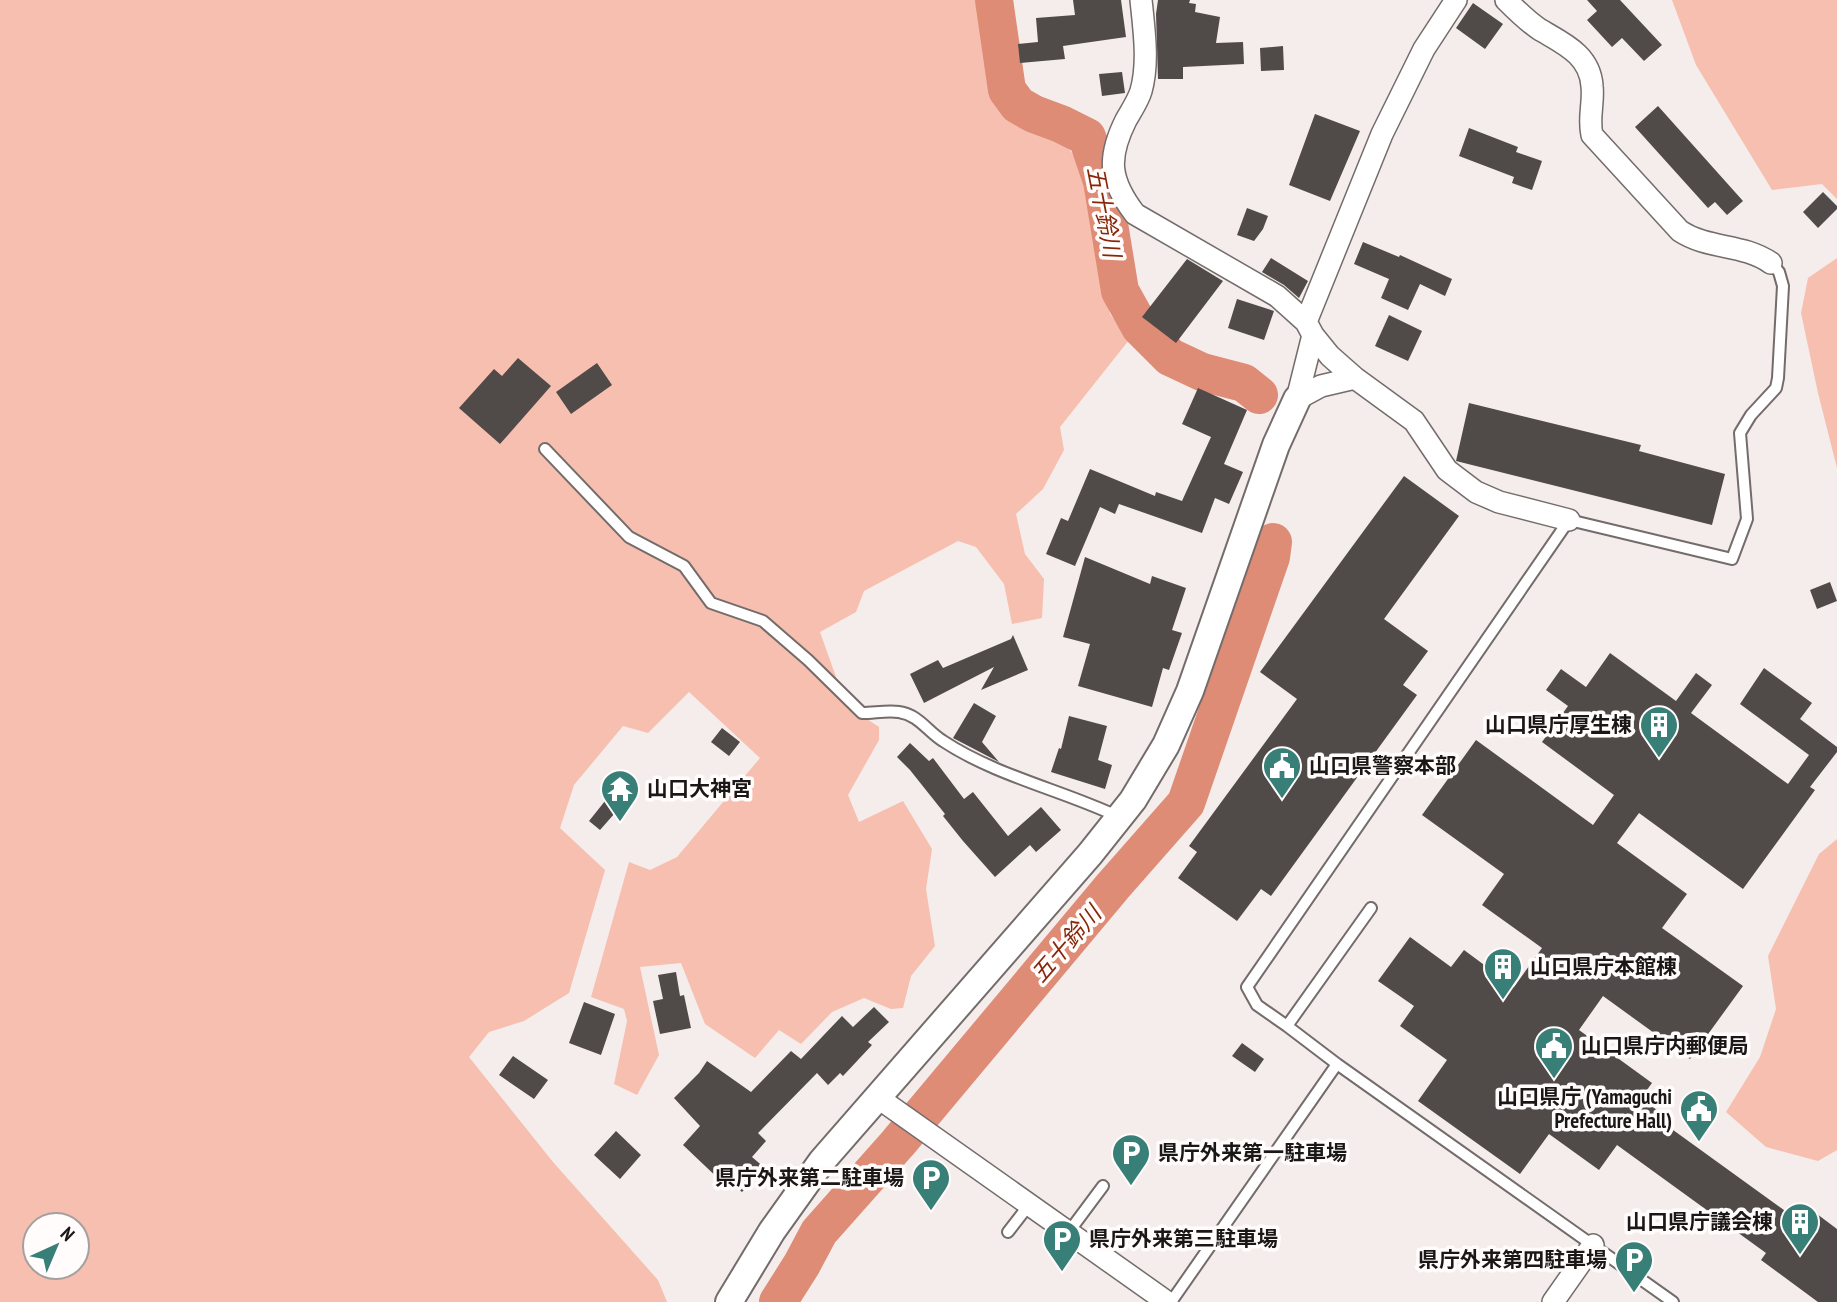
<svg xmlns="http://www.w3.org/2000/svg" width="1837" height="1302" font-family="'PT Sans Narrow','Noto Sans JP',sans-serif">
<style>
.green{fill:#f6bfaf;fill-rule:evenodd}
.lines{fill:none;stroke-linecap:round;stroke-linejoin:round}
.river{stroke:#de8c76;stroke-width:38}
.building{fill:#504a48}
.service-casing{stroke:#736c6a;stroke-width:14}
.minor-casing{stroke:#736c6a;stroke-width:24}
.tertiary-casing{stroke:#736c6a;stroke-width:30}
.service{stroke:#fff;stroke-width:10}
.minor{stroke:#fff;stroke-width:21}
.tertiary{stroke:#fff;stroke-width:26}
.labels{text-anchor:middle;stroke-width:7;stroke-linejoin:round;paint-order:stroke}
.poi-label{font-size:21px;font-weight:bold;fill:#1a1716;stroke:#fffcfb;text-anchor:start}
.water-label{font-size:23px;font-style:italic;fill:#87270a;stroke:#fffcfb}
</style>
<rect width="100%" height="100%" fill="#f5edeb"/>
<path class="green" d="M0 0H1005L983 4 996 85 1017 121 1059 136 1082 166 1099 269 1110 314 1129 340 1060 427 1064 450 1043 489 1016 514 1025 554 1044 579 1042 618 1012 624 1004 584 976 547 958 541 864 591 856 612 820 632 846 705 879 727V740L848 795 859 822 903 801 932 849 926 889 935 946 911 976 903 1008 891 1009 864 998 832 1012 801 1044 779 1030 755 1058 705 1024 681 963 640 967 659 1055 637 1095 614 1084 627 1021 624 1009 591 997 629 862 650 870 677 857 760 758 689 692 648 733 623 726 574 785 560 828 605 870 569 993 524 1021 489 1032 469 1057 553 1162 658 1280 667 1302H0ZM35 1225H77V1267H35Z
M1672 0H1837V199L1822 184 1772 190 1696 65Z
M1837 258V468L1818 393 1801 313 1808 278Z
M1837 839V1150L1818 1161 1766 1147 1726 1112 1760 1057 1776 1009 1768 956 1819 854Z"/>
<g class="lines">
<path class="river" d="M994 0 1007 90 1018 105 1034 114 1061 124 1087 137 1102 181 1120 291 1140 327 1170 357 1202 372 1244 383 1259 395
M778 1302 802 1264 819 1232 898 1143 1113 886 1186 803 1271 557 1273 542"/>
</g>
<path class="building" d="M1073 0H1121L1126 37 1063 46 1065 59 1020 63 1018 44 1038 42 1036 18 1075 15Z
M1158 0H1190L1189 3 1196 4 1195 12 1220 17 1216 43 1243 42 1244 64 1183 67V79H1158L1156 14Z
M1587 0H1620L1662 45 1644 61 1622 38 1612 47 1587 20 1597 11Z
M1473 3 1503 24 1485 49 1456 28Z
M1283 46 1284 70 1261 71 1260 48Z
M1122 72 1125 93 1102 96 1099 74Z
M1658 106 1743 201 1727 215 1715 202 1708 208 1635 127Z
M1315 114 1360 131 1330 201 1289 185Z
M1469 128 1518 147 1516 152 1542 161 1532 190 1512 183 1514 177 1459 156Z
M1823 192 1837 206V209L1818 228 1803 212Z
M1247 208 1268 216 1263 229 1254 241 1237 235Z
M1363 242 1399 257 1400 255 1452 279 1445 296 1420 284 1408 310 1381 298 1389 279 1354 264Z
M1271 258 1308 281 1299 298 1284 285 1262 272Z
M1187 259 1223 281 1176 343 1142 317Z
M1237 299 1274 311 1264 340 1228 328Z
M1389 315 1422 331 1408 361 1375 346Z
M518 358 551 386 500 444 459 408 494 369 502 376Z
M597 363 612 385 571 414 556 392Z
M1198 388 1247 410 1224 464 1243 472 1229 504 1215 498 1202 533 1119 504 1115 514 1100 507 1075 566 1046 554 1061 518 1068 521 1090 469 1155 496 1156 492 1182 501 1211 437 1182 424Z
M1469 403 1641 445 1639 451 1725 474 1712 525 1456 461Z
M1404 476 1459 516 1384 619 1428 651 1403 685 1417 695 1271 896 1261 889 1237 921 1178 878 1197 852 1189 846 1297 699 1260 672Z
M1085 557 1150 584 1152 576 1186 588 1172 630 1182 633 1169 670 1163 668 1152 707 1078 686 1090 644 1063 637Z
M1830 582 1837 601 1817 609 1810 590Z
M1013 635 1028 670 981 690 994 667 924 703 910 674 938 660 943 668 1011 639Z
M1610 653 1676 701 1696 673 1712 685 1691 713 1788 784 1809 755 1740 704 1764 668 1812 703 1800 719 1837 747V752L1810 787 1815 790 1743 889 1639 813 1617 843 1687 894 1662 928 1743 986 1690 1059 1603 996 1579 1030 1652 1083 1641 1098 1666 1117 1662 1122 1799 1221 1809 1208 1837 1229V1302H1818L1761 1260 1766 1253 1617 1145 1599 1170 1549 1134 1520 1174 1418 1101 1447 1060 1400 1026 1414 1006 1378 981 1410 937 1451 967 1464 950 1514 987 1542 948 1482 905 1504 874 1422 815 1476 740 1593 825 1614 795 1542 742 1568 706 1546 690 1561 669 1586 687Z
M974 703 996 716 982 742 999 762 953 738Z
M1069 716 1107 726 1098 760 1112 765 1105 789 1051 772 1059 748 1061 749Z
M722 728 740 742 729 756 711 742Z
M910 743 929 761 933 758 964 799 973 792 1008 836 1041 807 1061 830 1036 852 1030 845 995 877 963 841 943 816 945 814 910 770 897 757Z
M619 774 637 788 600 830 589 821 613 791 608 787Z
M676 972 680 996 684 995 691 1028 660 1034 653 1001 663 999 658 975Z
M584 1002 615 1014 601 1055 569 1043Z
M874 1007 889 1022 868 1042 872 1045 843 1076 840 1073 828 1085 817 1073 758 1133 766 1141 752 1157 765 1168 742 1192 727 1179 723 1183 683 1145 700 1126 674 1098 699 1073 707 1061 751 1092 791 1051 801 1059 842 1016 853 1027Z
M1242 1043 1264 1059 1255 1072 1232 1056Z
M513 1056 548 1080 534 1099 499 1075Z
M616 1131 641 1155 620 1179 594 1155Z"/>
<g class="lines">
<defs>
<path id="service" d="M545 449 629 537 684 566 711 603 763 621 808 660 862 713C874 713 888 710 899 712 919 715 927 731 943 741 996 776 1062 790 1119 817
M1371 908 1287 1026 1337 1064 1673 1302
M1287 1026 1257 1005 1247 987 1569 520 1732 559 1747 519 1740 433 1751 415 1776 388 1778 378 1783 286 1779 272 1771 263
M1008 1232 1029 1205
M1068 1233 1103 1186
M1171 1302 1337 1064"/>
<path id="minor" d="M1141 0C1144 29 1149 63 1141 91 1138 101 1131 111 1126 120 1107 158 1109 180 1135 214L1277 296 1306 322 1313 335 1297 399 1321 386 1355 378
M1506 0C1516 10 1527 21 1539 29 1562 43 1590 54 1592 86 1594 103 1588 118 1592 135L1680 231C1709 250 1742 243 1771 263
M1306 322 1382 134 1424 49 1456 0
M1313 335 1330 356 1355 378 1414 421 1447 470 1476 492 1499 502 1569 520
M877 1097 1167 1302
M1553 1302 1593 1245"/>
<path id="tertiary" d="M729 1302 772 1231 822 1161 1090 854 1133 800 1166 745 1190 691 1276 445 1297 399"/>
</defs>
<use href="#service" class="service-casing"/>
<use href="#minor" class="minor-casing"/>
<use href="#tertiary" class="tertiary-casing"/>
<use href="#service" class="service"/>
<use href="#minor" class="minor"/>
<use href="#tertiary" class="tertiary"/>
</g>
<defs>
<symbol id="building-pin" viewBox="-11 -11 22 30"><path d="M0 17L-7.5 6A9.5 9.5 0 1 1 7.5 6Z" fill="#387f78" stroke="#fffcfb"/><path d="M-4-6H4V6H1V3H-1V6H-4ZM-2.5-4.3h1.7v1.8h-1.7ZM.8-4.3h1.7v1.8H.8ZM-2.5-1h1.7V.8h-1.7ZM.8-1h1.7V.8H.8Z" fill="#fff"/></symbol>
<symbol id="civic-pin" viewBox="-11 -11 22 30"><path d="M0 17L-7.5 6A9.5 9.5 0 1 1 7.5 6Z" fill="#387f78" stroke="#fffcfb"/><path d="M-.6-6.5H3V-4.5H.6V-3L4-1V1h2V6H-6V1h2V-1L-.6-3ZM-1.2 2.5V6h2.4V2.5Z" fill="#fff"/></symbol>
<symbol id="temple-pin" viewBox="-11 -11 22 30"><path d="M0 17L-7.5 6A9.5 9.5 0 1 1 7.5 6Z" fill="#387f78" stroke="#fffcfb"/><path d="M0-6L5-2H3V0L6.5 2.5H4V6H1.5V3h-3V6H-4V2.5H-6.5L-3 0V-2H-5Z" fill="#fff"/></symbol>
<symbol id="parking-pin" viewBox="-11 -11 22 30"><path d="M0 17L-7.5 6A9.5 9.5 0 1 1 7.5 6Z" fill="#387f78" stroke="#fffcfb"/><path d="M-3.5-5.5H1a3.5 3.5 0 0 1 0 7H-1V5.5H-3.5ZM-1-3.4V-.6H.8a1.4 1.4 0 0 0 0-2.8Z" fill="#fff"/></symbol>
</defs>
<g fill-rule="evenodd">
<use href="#building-pin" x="1637" y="703" width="44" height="60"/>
<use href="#civic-pin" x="1260" y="744" width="44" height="60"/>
<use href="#temple-pin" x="598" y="767" width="44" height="60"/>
<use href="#building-pin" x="1481" y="945" width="44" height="60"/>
<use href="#civic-pin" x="1532" y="1024" width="44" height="60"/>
<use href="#civic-pin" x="1677" y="1087" width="44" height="60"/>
<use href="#parking-pin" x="1109" y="1131" width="44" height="60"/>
<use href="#parking-pin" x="909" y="1156" width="44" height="60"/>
<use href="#building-pin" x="1778" y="1200" width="44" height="60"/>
<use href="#parking-pin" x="1040" y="1217" width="44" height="60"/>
<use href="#parking-pin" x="1612" y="1238" width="44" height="60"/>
</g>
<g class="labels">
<g class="poi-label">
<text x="1632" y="732" text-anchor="end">山口県庁厚生棟</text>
<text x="1309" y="773">山口県警察本部</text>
<text x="647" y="796">山口大神宮</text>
<text x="1530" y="974">山口県庁本館棟</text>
<text x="1581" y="1053">山口県庁内郵便局</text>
<text x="1672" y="1104" text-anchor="end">山口県庁 (Yamaguchi<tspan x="1672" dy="24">Prefecture Hall)</tspan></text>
<text x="1158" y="1160">県庁外来第一駐車場</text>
<text x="904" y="1185" text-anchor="end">県庁外来第二駐車場</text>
<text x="1773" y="1229" text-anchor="end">山口県庁議会棟</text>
<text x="1089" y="1246">県庁外来第三駐車場</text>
<text x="1607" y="1267" text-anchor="end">県庁外来第四駐車場</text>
</g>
<g class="water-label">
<text transform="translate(1104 212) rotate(79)" y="8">五十鈴川</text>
<text transform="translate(1066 944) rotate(-49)" y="8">五十鈴川</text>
</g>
</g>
<g transform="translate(56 1246) rotate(44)"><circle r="33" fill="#fffcfb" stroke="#a3a09f" stroke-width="2"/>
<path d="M0-5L12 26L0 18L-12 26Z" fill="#387f78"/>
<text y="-10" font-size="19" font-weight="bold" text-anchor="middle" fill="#1a1716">N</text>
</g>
</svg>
